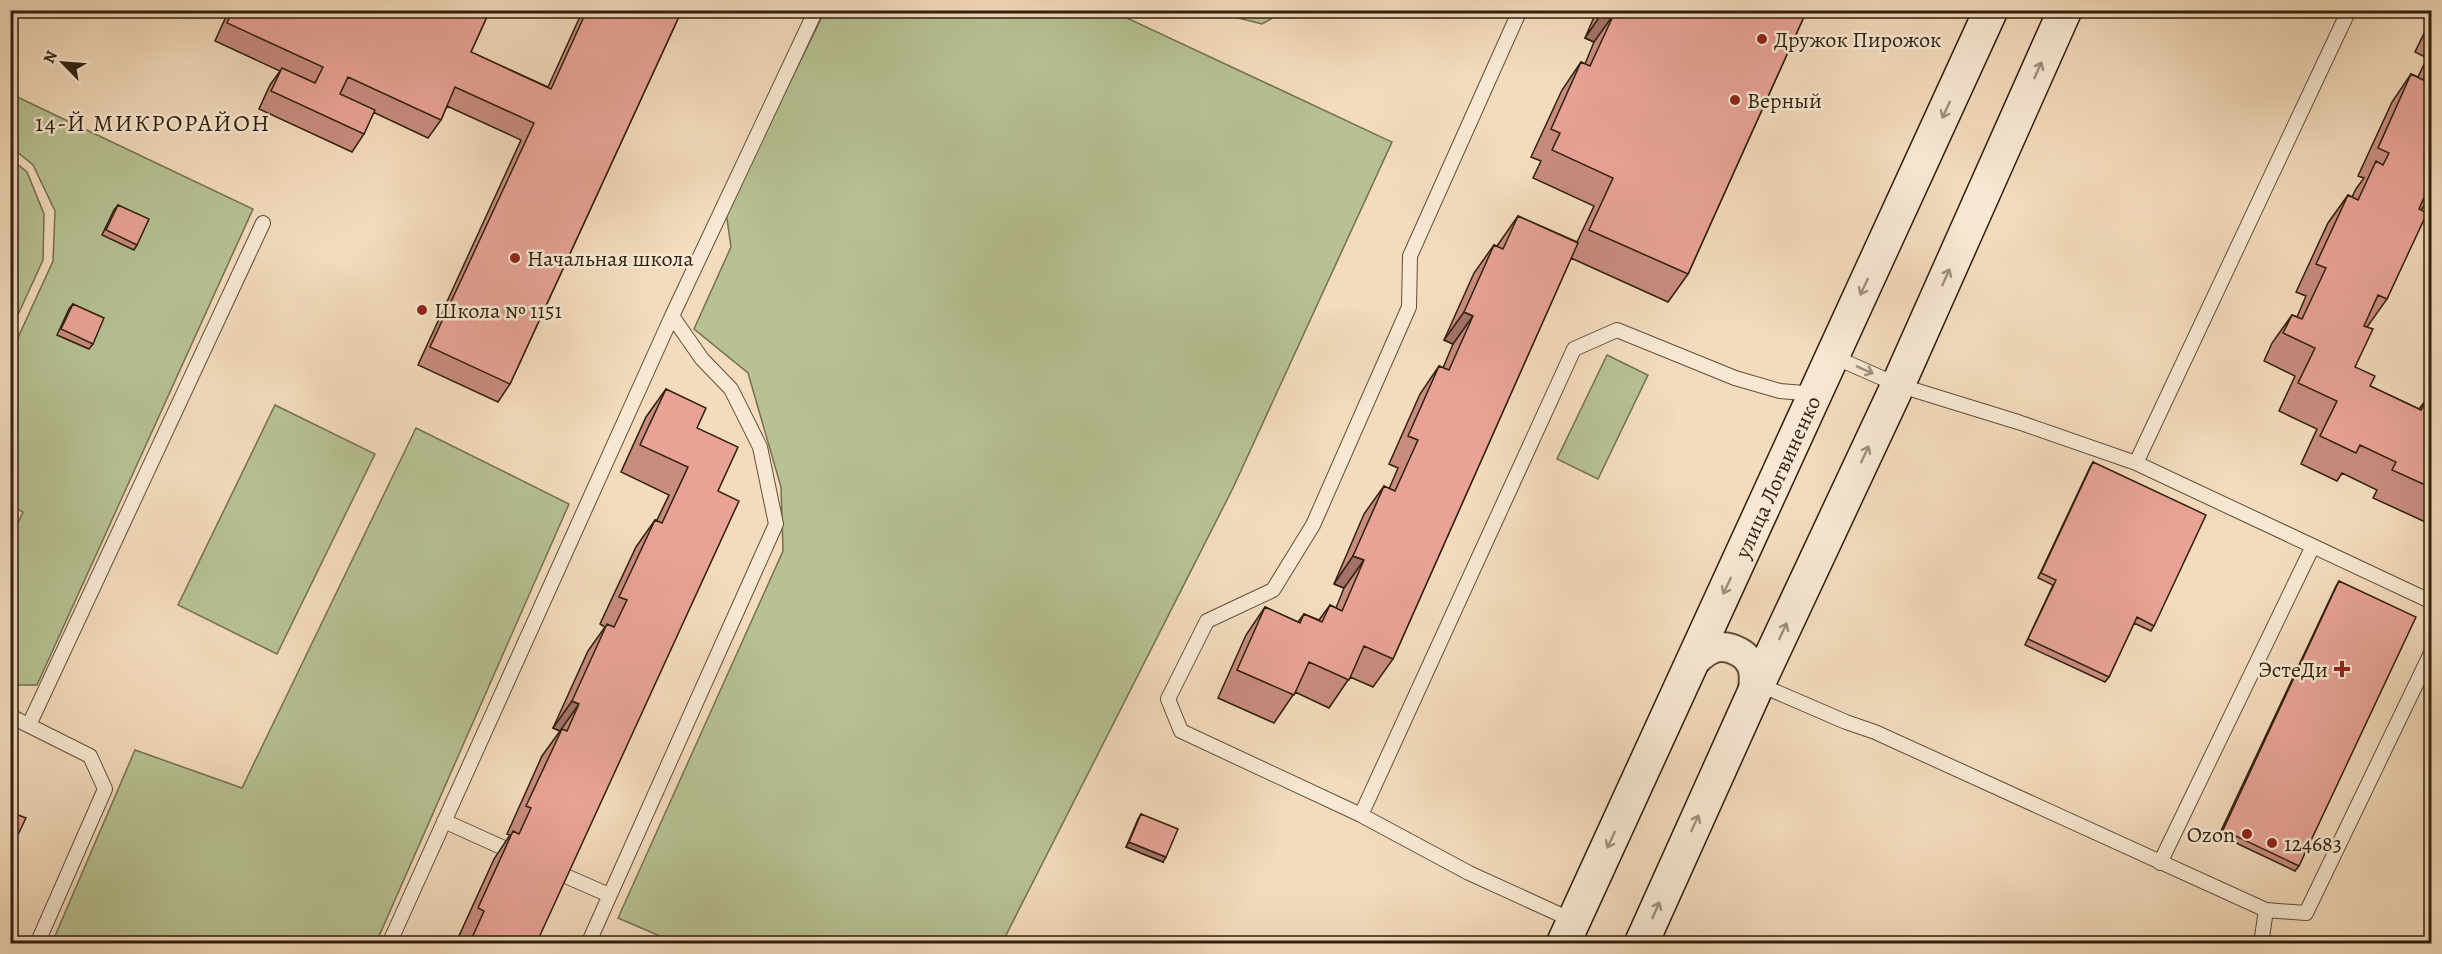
<svg xmlns="http://www.w3.org/2000/svg" width="2442" height="954" font-family="Alegreya,serif">
<style>
.green{fill:#b7c193;stroke:#747050;stroke-width:1.5}
.lines{fill:none;stroke-linecap:round;stroke-linejoin:round}
.service-casing{stroke:#614e39;stroke-width:16}
.minor-casing{stroke:#614e39;stroke-width:32}
.secondary-casing{stroke:#301f0d;stroke-width:36}
.service{stroke:#f7e8d3;stroke-width:14}
.minor{stroke:#f7e8d3;stroke-width:28}
.secondary{stroke:#f7e8d3;stroke-width:33}
.wall{fill:#c88c81;stroke:#301f0d;stroke-width:1.5}
.shaded-wall{fill:#a27269;stroke:#301f0d;stroke-width:1.5}
.building{fill:#e8a396;stroke:#301f0d;stroke-width:1.5}
.oneway{stroke:#9d8e7a}
.poi-dot{fill:#8f2418;stroke:#f7e8d3;stroke-width:2}
.labels{text-anchor:middle;stroke-width:5;stroke-linejoin:round;paint-order:stroke}
.poi-label{font-size:22px;fill:#301f0d;stroke:#f7e8d3;text-anchor:start}
.street-label{font-size:22px;fill:#301f0d;stroke:#f7e8d3}
.neighbourhood-label{font-size:24px;letter-spacing:1.5px;fill:#301f0d;stroke:#f7e8d3}
</style>
<rect width="100%" height="100%" fill="#f3dbbc"/>
<filter id="stains"><feTurbulence type="fractalNoise" baseFrequency=".00333" numOctaves="4"/><feColorMatrix values="0 0 0 0 .2 0 0 0 0 .09 0 0 0 0 .02 0 0 0 .5 -.17"/></filter>
<radialGradient id="worn" r=".72"><stop offset=".6" stop-color="#630" stop-opacity="0"/><stop offset="1" stop-color="#630" stop-opacity=".3"/></radialGradient>
<path class="green" d="M825 11H1112L1392 142 1233 488 1002 943H676L618 918 783 551 781 487 748 373 694 329 731 247 726 212Z
M1210 11 1285 10V11L1262 24Z
M11 94 253 209 37 685H11L10 634 18 618 11 614V538L23 512 11 506V353L53 261 55 211 33 165 11 147Z
M11 159 27 172 44 214 43 260 11 330Z
M1607 355 1648 375 1598 479 1557 459Z
M275 405 375 454 277 654 178 605Z
M416 428 569 504 376 943H52L135 750 242 788Z"/>
<g class="lines">
<defs>
<path id="service" d="M1520 10 1410 256 1409 307 1313 525 1273 590 1207 621 1168 699 1181 731 1361 815 1469 873 1574 921
M672 316 816 10
M1832 356 1898 385 2018 422 2136 463 2432 602
M2136 463 2349 10
M1758 684 1846 722 1875 732 2266 910 2261 944
M10 716 90 756 105 789 37 944
M29 725 263 223
M1361 815 1574 349 1617 330 1735 378 1780 391 1815 394
M444 821 506 849
M2160 863 2313 546
M561 874 609 895
M2266 910 2306 913 2432 651
M389 944 672 316 702 359 731 389 760 447 776 524 588 944"/>
<path id="minor" d="M1690 667C1704 651 1718 640 1739 652 1746 656 1751 661 1753 670 1755 679 1753 690 1752 699"/>
<g id="secondary">
<path id="s1" d="M1563 944 1991 10"/>
<path d="M1641 944 1758 684 1898 385 2065 10"/>
</g>
</defs>
<use href="#service" class="service-casing"/>
<use href="#minor" class="minor-casing"/>
<use href="#secondary" class="secondary-casing"/>
<use href="#service" class="service"/>
<use href="#minor" class="minor"/>
<use href="#secondary" class="secondary"/>
</g>
<path class="wall" d="M229 10H490L471 52 548 87 583 10H682L510 384 498 402 418 365 521 140 447 106 441 120 428 138 373 112 364 134 352 152 259 109 270 85 280 71 215 41Z
M1597 10H1807L1688 274 1668 302 1571 258 1393 659 1373 687 1350 677 1329 708 1295 692 1274 723 1218 698 1246 635 1265 607 1298 622 1304 614 1319 620 1330 605 1336 608 1344 588 1334 584 1364 514 1384 486 1389 489 1398 468 1389 464 1420 394 1439 366 1443 368 1453 344 1444 340 1474 273 1494 245 1497 246 1518 216 1577 242 1594 206 1533 178 1541 161 1531 157 1562 90 1581 62 1585 64 1594 42 1585 38Z
M2432 17V205L2430 208 2424 206 2421 210 2387 299 2367 327 2355 367 2370 386 2419 409 2426 400 2432 403V525L2373 498 2377 490 2342 473 2337 481 2301 464 2317 429 2279 411 2295 376 2264 361 2272 343 2292 315 2297 317 2306 296 2296 292 2328 223 2348 195 2352 197 2356 189 2364 178 2358 176 2392 102 2411 74 2418 77 2427 58 2415 52Z
M118 205 137 245 134 250 102 235 114 210Z
M73 304 93 344 89 349 57 335 69 309Z
M666 389 697 428 718 491 536 944H459L463 938 459 936 494 859 510 835 507 834 542 756 560 731 553 728 588 651 605 627 600 624 636 547 655 520H657L669 495 621 472 646 417Z
M2093 462 2154 626 2151 631 2134 623 2109 677 2105 682 2025 645 2053 585 2038 578 2090 467Z
M2339 581 2299 866 2295 871 2219 835 2336 586Z
M1141 814 1163 862 1126 847 1138 819Z"/>
<path class="shaded-wall" d="M1604 10 1614 14 1594 42 1585 38Z
M1464 312 1473 316 1453 344 1444 340Z
M1353 556 1364 560 1344 588 1334 584Z
M572 701 579 704 560 731 553 728Z
M1129 842 1166 857 1163 862 1126 847Z"/>
<path class="building" d="M233 10H490L471 52 551 89 587 10H682L510 384 430 347 534 123 455 87 441 120 348 77 340 94 375 110 364 134 271 91 282 68 315 83 323 67 227 23Z
M1605 10H1807L1688 274 1589 230 1613 178 1552 150 1560 133 1551 129 1581 62 1590 66 1614 14Z
M2432 62V188L2429 186 2419 209 2427 213 2387 299 2378 295 2364 326 2373 329 2355 367 2375 376 2370 386 2421 410 2426 400 2432 403V488L2392 470 2396 462 2360 445 2356 453 2320 436 2337 401 2298 383 2315 348 2283 333 2292 315 2302 319 2326 268 2316 264 2348 195 2358 200 2376 161 2383 165 2389 153 2378 148 2411 74 2423 80Z
M118 205 149 219 137 245 106 230Z
M1518 216 1578 243 1393 659 1364 646 1349 680 1309 662 1294 695 1237 670 1265 607 1300 623 1304 614 1322 622 1330 605 1342 611 1364 560 1353 556 1384 486 1395 491 1418 440 1408 436 1439 366 1449 370 1473 316 1464 312 1494 245 1503 249Z
M73 304 104 318 93 344 61 329Z
M666 389 706 408 697 428 738 447 718 491 739 501 536 944H461L464 937 471 940 484 911 478 908 513 831 519 834 531 808 526 806 562 729 567 731 579 704 572 701 607 624 614 627 627 600 619 597 655 520 662 523 688 467 640 445Z
M2093 462 2206 515 2154 626 2137 617 2109 677 2028 639 2056 580 2041 573Z
M2339 581 2416 617 2299 866 2223 830Z
M10 812 26 818 10 851Z
M1141 814 1178 829 1166 857 1129 842Z"/>
<defs><path id="oneway-shaft" d="M-6 0H5M1.5-3L5.5 0L1.5 3" fill="none" stroke-width="1.6" stroke-linecap="round" stroke-linejoin="round" transform="scale(1.5)"/></defs>
<g class="oneway">
<use href="#oneway-shaft" transform="translate(2038 70) rotate(-66)"/>
<use href="#oneway-shaft" transform="translate(1946 110) rotate(115)"/>
<use href="#oneway-shaft" transform="translate(1946 277) rotate(-66)"/>
<use href="#oneway-shaft" transform="translate(1864 287) rotate(115)"/>
<use href="#oneway-shaft" transform="translate(1865 370) rotate(24)"/>
<use href="#oneway-shaft" transform="translate(1865 454) rotate(-65)"/>
<use href="#oneway-shaft" transform="translate(1727 586) rotate(115)"/>
<use href="#oneway-shaft" transform="translate(1783 631) rotate(-65)"/>
<use href="#oneway-shaft" transform="translate(1695 823) rotate(-66)"/>
<use href="#oneway-shaft" transform="translate(1611 840) rotate(115)"/>
<use href="#oneway-shaft" transform="translate(1656 910) rotate(-66)"/>
</g>
<g class="poi-dot">
<circle cx="1762" cy="39" r="6"/>
<circle cx="1735" cy="100" r="6"/>
<circle cx="515" cy="258" r="6"/>
<circle cx="422" cy="310" r="6"/>
<path d="M2339 660h6v6h6v6h-6v6h-6v-6h-6v-6h6z"/>
<circle cx="2247" cy="834" r="6"/>
<circle cx="2272" cy="843" r="6"/>
</g>
<g class="labels">
<g class="poi-label">
<text x="1774" y="47">Дружок Пирожок</text>
<text x="1747" y="108">Верный</text>
<text x="527" y="266">Начальная школа</text>
<text x="434" y="318">Школа № 1151</text>
<text x="2328" y="677" text-anchor="end">ЭстеДи</text>
<text x="2235" y="842" text-anchor="end">Ozon</text>
<text x="2284" y="851">124683</text>
</g>
<g class="street-label">
<text dy="8" stroke="none"><textPath href="#s1" startOffset="514">улица Логвиненко</textPath></text>
</g>
<g class="neighbourhood-label">
<text x="153" y="131">14-Й МИКРОРАЙОН</text>
</g>
</g>
<rect width="2442" height="954" fill="none" stroke="#f3dbbc" stroke-width="36"/>
<rect x="12" y="12" width="2418" height="930" fill="none" stroke="#301f0d" stroke-width="3"/>
<rect x="18" y="18" width="2406" height="918" fill="none" stroke="#301f0d" stroke-width="1.5"/>
<g transform="translate(63 63) rotate(295)" stroke="#f7e8d3" stroke-width="4.5" paint-order="stroke">
<path d="M0-4.5L10 22L0 15L-10 22Z" fill="#301f0d"/>
<text y="-9" font-size="16" font-weight="bold" text-anchor="middle" fill="#301f0d">N</text>
</g>
<rect width="100%" height="100%" filter="url(#stains)"/>
<rect width="100%" height="100%" fill="url(#worn)"/>
</svg>
